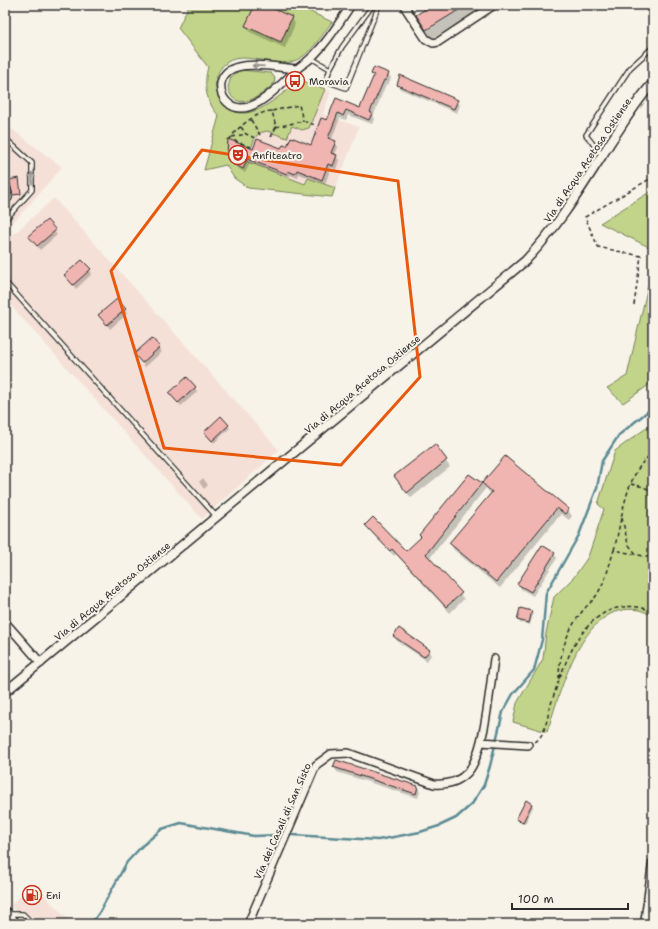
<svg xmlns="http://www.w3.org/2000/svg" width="658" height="929" font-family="'Shantell Sans',sans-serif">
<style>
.built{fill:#f5e0d8}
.green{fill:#c1d489;stroke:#76805a}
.shadow{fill:#0003}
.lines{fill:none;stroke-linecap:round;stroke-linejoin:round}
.stream{stroke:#5b8a93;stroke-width:2.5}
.building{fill:#f1b5b1;stroke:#2b2b2b}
.service-casing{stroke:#2b2b2b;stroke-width:6}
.minor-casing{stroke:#2b2b2b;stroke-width:10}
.tertiary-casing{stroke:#2b2b2b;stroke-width:11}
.secondary-casing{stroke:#2b2b2b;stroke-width:12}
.path{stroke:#2b2b2b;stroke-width:1.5;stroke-dasharray:4 3;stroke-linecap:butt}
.service{stroke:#f7f3e8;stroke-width:3.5}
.minor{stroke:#f7f3e8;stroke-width:7}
.tertiary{stroke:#f7f3e8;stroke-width:8}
.secondary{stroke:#f7f3e8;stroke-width:9}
.oneway{stroke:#918f8a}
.marked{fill:none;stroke:#e8590c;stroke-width:3;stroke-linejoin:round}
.labels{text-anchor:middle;stroke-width:4;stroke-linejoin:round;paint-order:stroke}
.poi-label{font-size:10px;fill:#2b2b2b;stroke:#f7f3e8;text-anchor:start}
.street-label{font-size:10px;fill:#2b2b2b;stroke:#f7f3e8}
</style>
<rect width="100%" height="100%" fill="#f7f3e8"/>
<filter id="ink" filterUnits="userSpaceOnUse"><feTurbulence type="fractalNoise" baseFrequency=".025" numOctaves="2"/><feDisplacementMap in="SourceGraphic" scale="8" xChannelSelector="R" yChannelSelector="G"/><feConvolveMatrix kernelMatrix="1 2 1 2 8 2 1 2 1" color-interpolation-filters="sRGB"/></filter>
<g filter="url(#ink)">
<path class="built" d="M300 80 331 91 323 114 359 127 332 197 248 188 234 178 225 163 235 126Z
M5 124 62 167 5 232Z
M54 198 279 450 202 519 5 299V242Z
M32 884 73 924H28L10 906Z"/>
<path class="green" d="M189 5H296L332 22C321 36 310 57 291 62 269 68 229 42 217 76 214 85 216 94 222 102 246 131 279 95 300 80L325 89 309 128 302 130 292 126 287 138 267 131 259 133 255 138 246 161 305 184 308 178 335 188 332 197 248 188 234 178 226 165 204 170 219 116C206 102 203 85 208 67L178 28Z
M240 70 271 73 275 78 274 83C263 96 233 115 228 87L231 77Z
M653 190V249L600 223Z
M653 264V363L649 385 623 403 607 388 627 376Z
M653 423V615C648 614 643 611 639 610 581 600 561 692 547 732L513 722 517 703 543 659 546 633 554 597 574 577 588 557 604 509 598 504 615 451Z"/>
<path class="shadow" d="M256 5H263L292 18 295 24 285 48 250 32 246 26Z
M434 5H488L432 39 423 25Z
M372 74H388L391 78 388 85 386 84 373 117 374 119 372 124 348 115 346 120 340 118 331 141 335 142 338 147 335 155 339 160 336 170 331 168 325 184 299 174 298 178 290 175 289 178 250 163 245 173 235 166 232 161 254 150 311 146 327 121 337 99 360 109 374 77Z
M398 85 457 101 460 105 457 113 400 89Z
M5 186 9 201 5 202Z
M47 222 57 235 40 250 30 237Z
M90 270 92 274 76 289 66 276Z
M125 309 127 314 110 329 100 315Z
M151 340 162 352 145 367 135 354Z
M195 387 197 392 181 406 173 397Z
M228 426 230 428 214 443 207 435Z
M434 445 450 467 411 498 395 476Z
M505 457 568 510 572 516 569 520 561 514 500 588 454 550 450 543 491 494 486 488 429 559 464 599 450 613 396 554 394 556 370 531 367 525 406 553 422 538 469 475 482 485Z
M203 478 208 485 204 489 199 482Z
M554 554 557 558 533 596 521 589 519 584Z
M531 612 533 615 530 625 520 623 518 620Z
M394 636 429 650 431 655 427 661 397 641Z
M5 654 11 663 5 669Z
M334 767 418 787 420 792 418 798 337 772Z
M532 804 533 807 525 824 519 822 518 819Z"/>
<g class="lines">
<path class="stream" d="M292 835 378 840 420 832 439 826 456 818 472 804 484 785 490 766 503 712 513 694 534 670 542 640 546 593 579 535 597 488 602 461 619 435 653 407
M91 924 99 913 127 862 143 845 162 829 181 823 254 836 278 835"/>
</g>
<path class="building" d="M255 5H265L292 17 281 42 245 26Z
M432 5H467L426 30 416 15Z
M374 67 389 73 386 80H384L370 112 372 113 369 120 346 110 343 116 338 113 328 138 336 141 331 153 337 155 333 166 328 164 322 180 297 170 295 174 288 171 287 174 247 159 243 169 231 162 227 153 228 139 253 149 257 139 281 148 283 145 287 146 291 137 311 145 321 118 327 120 336 98 360 108 374 75 371 74Z
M400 75 458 100 454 109 397 85Z
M19 178 21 194 13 195 9 180Z
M47 220 56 230 37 246 28 236Z
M82 260 91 269 73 285 64 275Z
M117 299 126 309 107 325 98 315Z
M152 338 160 347 142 363 134 354Z
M187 377 196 387 178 403 169 393Z
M221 416 229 425 212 441 204 432Z
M435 444 447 460 407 493 394 476Z
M505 456 569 509 565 514 557 508 496 582 449 543 492 492 482 483Z
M469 474 482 483 426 554 462 593 446 607 392 549 390 551 365 525 373 517 406 551 421 537 419 535Z
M542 545 555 553 531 592 517 584Z
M520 608 532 611 529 623 517 620Z
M399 628 430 650 424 657 393 636Z
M336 760 418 786 416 794 333 767Z
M526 800 532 804 523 822 516 819Z"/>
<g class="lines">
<defs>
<path id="service" d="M311 58 330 69 326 81 346 88 379 5
M330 69 342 47 373 5
M5 138 32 163V190L5 220
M601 154 586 135 630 68 653 47
M5 175 10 198 5 205
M7 284 216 516
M10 914H23L33 924"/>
<path id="minor" d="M408 5 406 9 426 39 433 43 438 42 494 5
M297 69C277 68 226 55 221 83 220 90 222 97 227 102 248 123 282 83 297 69 301 65 307 62 311 58 327 43 339 23 351 5
M5 622 41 663
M481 742 528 745
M248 924 316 765 331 754 348 753 434 784C447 785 459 782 468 772 485 752 490 686 494 659"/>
<path id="tertiary" d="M5 692 525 261C560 225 585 182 612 140 625 121 637 100 653 83
M645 924 653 863"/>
<path id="secondary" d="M5 912 16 924"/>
</defs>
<use href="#service" class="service-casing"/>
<use href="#minor" class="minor-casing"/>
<use href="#tertiary" class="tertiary-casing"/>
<use href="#secondary" class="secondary-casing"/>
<path class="path" d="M251 120 260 135
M241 127 246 134 255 138
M276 127 303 121 315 125
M232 137 246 134
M271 137 276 127 272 111 299 105 303 121
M251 147 230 139C237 127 258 111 272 111
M634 305 641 256 598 247 585 217 653 177
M631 484 644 487 653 492
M622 518 628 544 637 555
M614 550C622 521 625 472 653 453
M559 679C559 656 566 632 581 613 585 607 592 602 596 596 605 583 609 566 614 550L653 558
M535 742C547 734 547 714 552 701 567 653 591 589 653 611"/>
<use href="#service" class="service"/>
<use href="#minor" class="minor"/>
<use href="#tertiary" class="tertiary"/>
<use href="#secondary" class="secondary"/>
</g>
<defs><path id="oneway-shaft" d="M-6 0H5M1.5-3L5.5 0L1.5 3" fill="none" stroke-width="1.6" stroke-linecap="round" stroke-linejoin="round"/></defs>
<g class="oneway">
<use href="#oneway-shaft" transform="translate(258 66) rotate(-176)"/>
<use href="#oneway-shaft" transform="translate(32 178) rotate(-91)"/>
</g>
</g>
<path class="marked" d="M202 150 398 181 420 377 341 465 164 448 111 271Z"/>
<defs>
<symbol id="bus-ring" viewBox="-11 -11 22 22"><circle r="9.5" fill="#f7f3e8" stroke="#c8321e" stroke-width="1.5"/><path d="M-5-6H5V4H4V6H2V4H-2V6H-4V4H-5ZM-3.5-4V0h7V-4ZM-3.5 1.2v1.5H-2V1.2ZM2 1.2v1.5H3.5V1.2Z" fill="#c8321e"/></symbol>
<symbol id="theatre-ring" viewBox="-11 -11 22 22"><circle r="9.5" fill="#f7f3e8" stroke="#c8321e" stroke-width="1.5"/><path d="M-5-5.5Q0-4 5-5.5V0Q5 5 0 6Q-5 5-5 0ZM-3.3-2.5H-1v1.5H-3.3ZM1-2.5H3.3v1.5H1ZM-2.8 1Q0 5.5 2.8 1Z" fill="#c8321e"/></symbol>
<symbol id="fuel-ring" viewBox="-11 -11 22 22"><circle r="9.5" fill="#f7f3e8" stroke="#c8321e" stroke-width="1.5"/><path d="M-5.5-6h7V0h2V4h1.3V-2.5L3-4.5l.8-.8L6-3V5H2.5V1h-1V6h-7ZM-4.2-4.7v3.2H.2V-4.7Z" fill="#c8321e"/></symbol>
</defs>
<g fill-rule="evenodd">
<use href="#bus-ring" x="284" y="70" width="22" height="22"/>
<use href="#theatre-ring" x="227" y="144" width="22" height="22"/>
<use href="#fuel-ring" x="21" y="884" width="22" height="22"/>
</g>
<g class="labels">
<g class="poi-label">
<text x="309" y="85">Moravia</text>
<text x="252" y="159">Anfiteatro</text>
<text x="46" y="899">Eni</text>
</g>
<g class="street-label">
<text transform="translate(587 160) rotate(-56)" y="4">Via di Acqua Acetosa Ostiense</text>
<text transform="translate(362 384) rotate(-40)" y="4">Via di Acqua Acetosa Ostiense</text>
<text transform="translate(112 591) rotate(-40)" y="4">Via di Acqua Acetosa Ostiense</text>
<text transform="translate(282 821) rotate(-66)" y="4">Via dei Casali di San Sisto</text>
</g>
</g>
<rect width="658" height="929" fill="none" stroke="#f7f3e8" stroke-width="20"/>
<rect x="10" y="10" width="638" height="909" fill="none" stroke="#2b2b2b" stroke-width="1.5" filter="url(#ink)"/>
<path d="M512 903v6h116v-6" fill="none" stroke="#2b2b2b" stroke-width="2"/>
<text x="518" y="903" font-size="12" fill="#2b2b2b" stroke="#f7f3e8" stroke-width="3" paint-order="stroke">100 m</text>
</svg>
